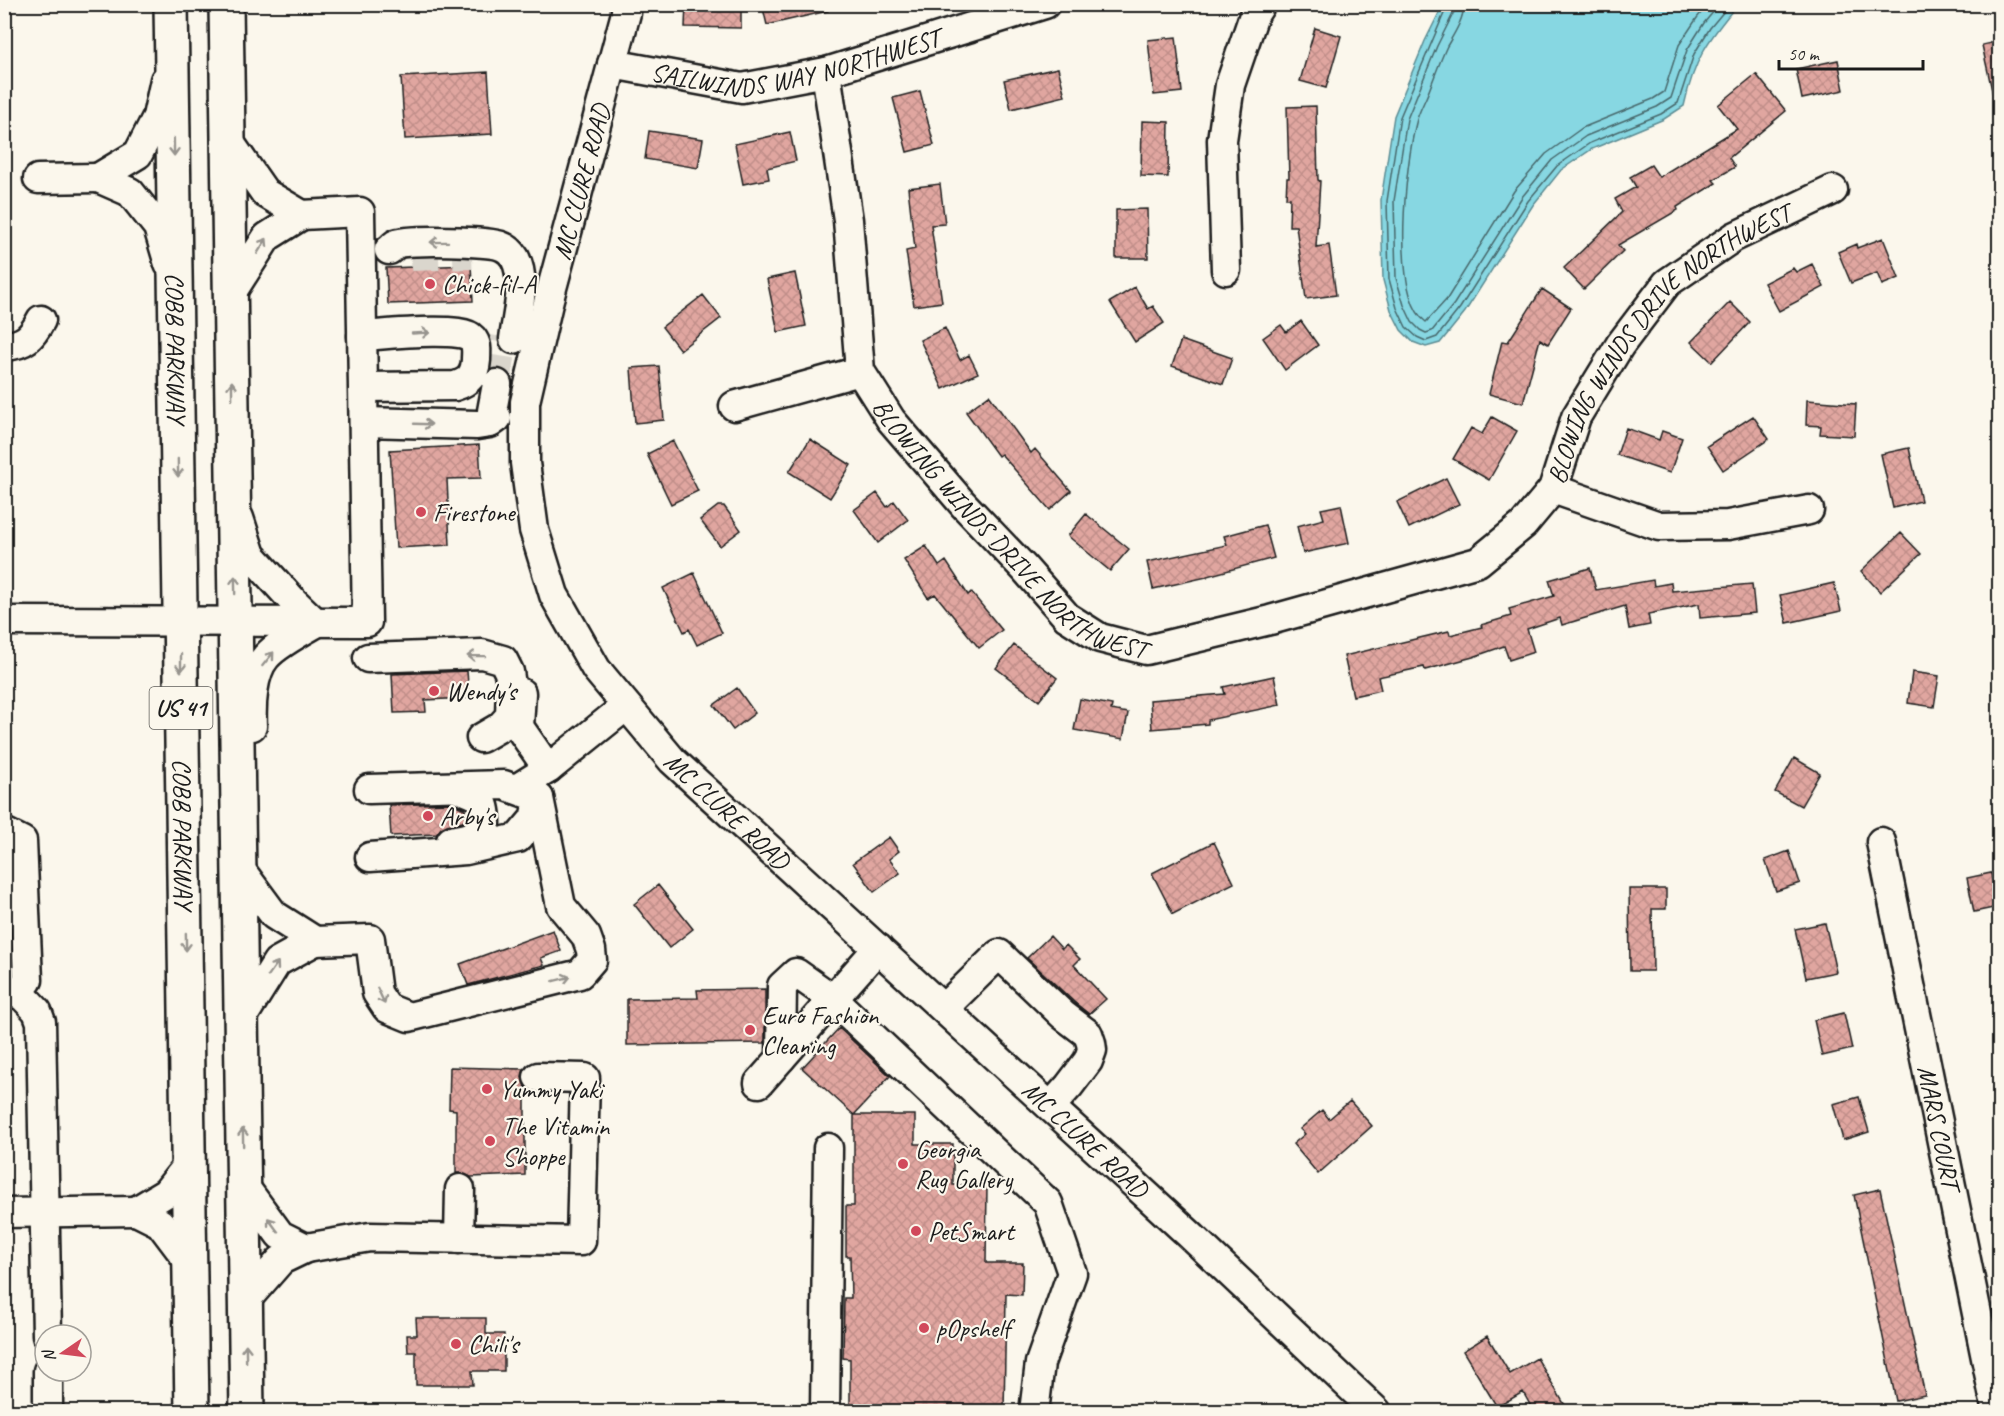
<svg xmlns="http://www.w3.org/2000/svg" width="2004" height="1416" font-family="Caveat,sans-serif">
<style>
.water{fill:#87d7e2;stroke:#5c8c93;stroke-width:1.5}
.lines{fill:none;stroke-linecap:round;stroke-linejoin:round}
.shore{stroke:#47676b;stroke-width:1.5}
.building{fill:url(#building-cross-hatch);stroke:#1c1c1c;stroke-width:1.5}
.minor-tunnel{stroke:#dad6cd;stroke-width:28;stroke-dasharray:28 14;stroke-linecap:butt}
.minor-casing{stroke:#1c1c1c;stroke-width:33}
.major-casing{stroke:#1c1c1c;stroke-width:38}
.minor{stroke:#fbf7ec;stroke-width:28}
.major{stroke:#fbf7ec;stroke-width:33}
.oneway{stroke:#97948e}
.poi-dot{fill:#d1495b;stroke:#fbf7ec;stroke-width:2}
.labels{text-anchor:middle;stroke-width:4.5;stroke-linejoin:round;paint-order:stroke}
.shield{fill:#fbf7ec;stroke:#5f5e5a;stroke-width:1.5}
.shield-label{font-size:24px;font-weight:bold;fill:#1c1c1c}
.street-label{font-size:26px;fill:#1c1c1c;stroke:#fbf7ec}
.poi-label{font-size:26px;fill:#1c1c1c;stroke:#fbf7ec;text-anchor:start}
</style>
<defs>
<pattern id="building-cross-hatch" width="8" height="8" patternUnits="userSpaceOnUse" patternTransform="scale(1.5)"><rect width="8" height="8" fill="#e0a6a0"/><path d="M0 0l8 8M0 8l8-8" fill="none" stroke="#c08e89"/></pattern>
</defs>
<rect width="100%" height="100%" fill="#fbf7ec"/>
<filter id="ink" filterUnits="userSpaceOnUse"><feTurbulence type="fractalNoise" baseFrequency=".0167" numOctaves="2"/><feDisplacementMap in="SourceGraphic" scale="12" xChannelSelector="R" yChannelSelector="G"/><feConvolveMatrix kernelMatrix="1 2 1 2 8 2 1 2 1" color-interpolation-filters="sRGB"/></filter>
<g filter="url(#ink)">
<path class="water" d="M1443 5H1737C1707 41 1694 60 1684 106L1664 119 1592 149 1561 170 1533 205 1465 312 1440 343 1426 347 1413 342 1401 330 1391 310 1383 280 1381 200 1394 116 1425 41Z"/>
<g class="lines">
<path class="shore" d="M1448 4 1400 117 1387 201 1389 279 1397 308 1406 327 1417 337 1426 341 1437 337 1460 308 1528 201 1557 166 1590 143 1661 114 1678 103 1694 54 1710 28 1730 4
M1455 4 1454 12 1437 46 1407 119 1394 201 1396 278 1404 305 1412 322 1420 330 1426 333 1432 331 1454 304 1522 197 1552 160 1586 136 1657 107 1671 98 1687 50 1704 23 1720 4
M1464 4C1464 19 1454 34 1447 46 1440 61 1434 78 1428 93 1424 103 1418 113 1416 123 1406 162 1390 296 1426 322L1447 299 1514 191 1546 154 1582 128 1653 99 1664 92 1679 45 1697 18 1708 4"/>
</g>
<path class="building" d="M686 4H741V28L685 27Z
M762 4H827L828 11 767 25Z
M1315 28 1341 36 1326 88 1300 81Z
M1176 37 1182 92 1154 95 1148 40Z
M2000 41V94L1993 95 1982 45Z
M1838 60 1844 90 1802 99 1796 69Z
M1058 68 1065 96 1011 109 1004 80Z
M488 72 492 134 405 139 401 77Z
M1756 74 1786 111 1729 158 1735 167 1713 180 1716 183 1677 207 1678 210 1618 245 1623 251 1584 289 1564 268 1622 212 1615 199 1636 187 1630 177 1651 165 1659 177 1737 129 1718 105Z
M920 91 934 145 907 152 893 98Z
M1316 106 1318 180 1320 181 1316 247 1329 245 1336 295 1306 299 1296 226H1289L1290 198H1286L1287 178H1289L1287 107Z
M1142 121 1169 122 1168 177 1141 176Z
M649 131 703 139 698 168 645 159Z
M790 132 796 161 767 168 769 179 743 184 735 144Z
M940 184 945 224 931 225 942 302 914 306 906 251 915 249 908 188Z
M1147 209 1148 258H1116V210Z
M1883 238 1899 278 1882 285 1877 273 1851 283 1838 252 1856 244 1857 248Z
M1812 264 1824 287 1779 311 1764 283 1793 268 1796 272Z
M471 265 473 301 388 304 386 268Z
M795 273 806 326 778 332 767 279Z
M1135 287 1148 309 1153 306 1164 323 1135 342 1110 302Z
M1542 289 1571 308 1548 344 1540 339 1523 403 1489 394 1502 341 1508 342Z
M703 295 721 318 680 350 662 327Z
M1730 302 1750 322 1712 362 1691 342Z
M1301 321 1318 345 1285 370 1263 338 1281 325 1286 332Z
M945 328 960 360 969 355 978 373 943 389 920 340Z
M1181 340 1232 358 1223 384 1172 366Z
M659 366 664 420 635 423 631 368Z
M989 395 1031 453 1035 449 1071 491 1050 510 1001 454 998 456 966 412Z
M1807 400 1856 404 1854 436 1820 434 1821 426 1806 425Z
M1753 416 1769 439 1723 470 1707 446Z
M1492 417 1517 431 1489 480 1453 459 1471 428 1482 434Z
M1626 428 1659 440 1662 431 1682 438 1670 473 1617 455Z
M810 439 851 465 830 498 789 472Z
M673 441 698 491 671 504 647 454Z
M479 445 481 478 447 479 450 545 396 548 390 450Z
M1909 448 1921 501 1893 508 1881 454Z
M1446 478 1459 504 1409 528 1397 502Z
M877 493 887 507 894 501 908 520 878 543 854 510Z
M1341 505 1349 543 1303 553 1297 526 1324 519 1321 509Z
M718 506H724L741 530 720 546 700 520Z
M1086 514 1129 549 1110 571 1068 536Z
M1265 525 1274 558 1207 576V577L1153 589 1147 562 1227 545 1224 536Z
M1901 533 1921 554 1880 592 1861 571Z
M926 546 939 566 946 561 968 595 971 592 1002 630 979 648 935 594 928 598 904 560Z
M1590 568 1596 590 1653 580 1654 586 1671 583 1672 591 1752 584 1755 613 1700 618 1699 604 1648 614 1650 625 1629 629 1625 606 1562 625 1560 618 1527 629 1534 652 1509 660 1504 646 1473 657 1425 670 1424 667 1378 677 1381 690 1353 696 1344 656 1449 631 1450 635 1482 627 1481 625 1511 616 1509 609 1554 596 1549 580Z
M694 573 722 633 697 645 689 629 684 632 663 588Z
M1834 583 1841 611 1787 623 1780 595Z
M1014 645 1057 678 1039 701 996 668Z
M467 671 469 698 425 700 426 712 394 713 392 674Z
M1912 672 1939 676 1934 707 1908 703Z
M1274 676 1280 705 1208 720V724L1152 729 1150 700 1225 694 1223 687Z
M737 688 755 713 733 730 714 705Z
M1080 699 1112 705 1111 710 1128 713 1123 739 1074 730Z
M1794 758 1820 773 1801 806 1775 792Z
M451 803 465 809 466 819 463 822 447 825 441 828 437 834 391 836 389 805Z
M889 837 899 851 889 859 900 873 874 892 853 863Z
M1214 842 1234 883 1173 914 1152 873Z
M1789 851 1800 883 1776 891 1765 860Z
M1991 873 1998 907 1974 912 1967 878Z
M658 885 693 929 669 948 634 904Z
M1629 889H1666V909H1652L1653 971H1630Z
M1825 923 1836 972 1806 978 1795 929Z
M553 930 561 951 541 958 544 965 468 985 460 964Z
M1050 936 1062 949 1066 945 1080 959 1074 965 1106 999 1089 1014 1074 1002 1027 958Z
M765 989V1043L627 1045V999L698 998 697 990Z
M1844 1013 1852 1049 1822 1056 1814 1020Z
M839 1028 890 1076 854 1115 802 1068Z
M450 1067 524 1069 522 1077 525 1087V1175L471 1177 461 1173H456V1110L449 1109Z
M1859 1097 1869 1132 1843 1140 1833 1104Z
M1350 1101 1372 1126 1318 1174 1293 1144 1305 1134 1300 1129 1322 1110 1329 1119Z
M854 1115H915V1144H953V1185H987L986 1263H1023L1022 1295 1006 1294 1004 1412H850V1359L843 1358 844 1298H851L850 1256H846V1206H854Z
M1880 1189 1925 1395 1896 1401 1854 1195Z
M416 1318H486V1334H504V1371H472L473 1385H416V1352H408L407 1335H417Z
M1487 1336 1510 1374 1537 1358 1569 1412H1534L1523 1392 1497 1407 1463 1351Z"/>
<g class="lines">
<path class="minor-tunnel" d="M411 257 472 255
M497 384 504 337"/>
<defs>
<g id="minor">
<path id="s1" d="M626 4V13L549 299 525 402V463L534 530 554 595 596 669 672 760 1189 1234 1377 1412"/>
<path id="s2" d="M612 64 742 88 826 72 1045 4"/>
<path id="s3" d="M826 72 848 220 860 371 891 420 963 504 1024 568 1067 617 1100 638 1146 650 1270 620 1478 562 1523 525 1553 489 1576 417 1620 345 1667 283 1734 237 1833 190"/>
<path d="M165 80 157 117 138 154 98 178 130 192 158 227 169 264"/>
<path d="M228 140 265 193 302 215 267 237 230 295"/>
<path d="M38 179 98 178"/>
<path d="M389 250C390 250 395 244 396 244 406 239 490 241 501 246 507 248 512 253 515 258 527 281 517 314 514 339"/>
<path d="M1226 270 1222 140 1230 85 1254 15 1261 4"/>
<path d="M362 336C381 335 462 326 472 338 478 345 476 352 476 360 475 375 469 382 455 386L364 387"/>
<path d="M4 346C25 345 32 337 41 320"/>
<path d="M734 406 860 371"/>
<path d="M364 422 477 425 490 423 497 418 492 411 497 384"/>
<path d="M1553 489 1659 526 1728 525 1809 510"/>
<path d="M239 518 251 555 294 602 316 623C302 631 276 645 266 657 252 673 251 706 252 726"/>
<path d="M4 621 367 622 360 212 302 215"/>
<path d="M368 658 482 654 503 660 509 672 511 685 510 716 500 727 481 738"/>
<path d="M521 693 519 727 548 769"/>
<path d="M516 789 548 769 626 706"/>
<path d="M4 832 22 841 28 980 19 992 4 995"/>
<path d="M451 841 471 837 486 823C486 795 478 796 455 787"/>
<path id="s4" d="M1881 842 1997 1412"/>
<path d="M370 857 466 850 518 838 534 819 539 798"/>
<path d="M240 869 274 915 315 941 277 962 242 1018"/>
<path d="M315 941 370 939 377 993 387 1008 409 1017 580 974 592 960 591 950 586 936 561 906 539 798 504 785 369 789"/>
<path d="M19 992 37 1011 41 1022 47 1335"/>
<path d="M944 1008 999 954 1063 1015 1088 1034 1091 1043 1092 1050 1088 1061 1069 1086 1051 1106"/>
<path d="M781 1058 782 986 796 973 833 999 1048 1203 1072 1273 1040 1363 1034 1412"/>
<path d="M759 1083 878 948"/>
<path d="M189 1164 166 1193 136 1211 160 1223 191 1264"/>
<path d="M244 1186 280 1235 306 1248 281 1260 246 1300"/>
<path d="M4 1213 136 1211"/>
<path d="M459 1239 460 1189"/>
<path d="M306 1248 370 1237 581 1241 585 1078 538 1077"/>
<path d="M48 1371V1412"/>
<path d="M825 1412 828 1148"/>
</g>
<g id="major">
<path id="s5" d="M171 4 192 1412"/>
<path d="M226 4 247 1412"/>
</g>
</defs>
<use href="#minor" class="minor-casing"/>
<use href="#major" class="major-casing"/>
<use href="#minor" class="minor"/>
<use href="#major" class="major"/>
</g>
<defs><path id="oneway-shaft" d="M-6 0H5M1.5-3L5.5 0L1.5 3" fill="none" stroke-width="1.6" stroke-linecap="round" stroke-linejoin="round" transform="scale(1.5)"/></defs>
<g class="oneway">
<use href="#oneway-shaft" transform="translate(174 147) rotate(89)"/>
<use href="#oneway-shaft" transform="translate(439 242) rotate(179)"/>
<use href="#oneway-shaft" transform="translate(262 246) rotate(-58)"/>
<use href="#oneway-shaft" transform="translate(421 333) rotate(-3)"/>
<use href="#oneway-shaft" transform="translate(232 390) rotate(-91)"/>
<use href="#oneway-shaft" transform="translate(423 424) rotate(2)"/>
<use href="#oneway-shaft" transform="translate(178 468) rotate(89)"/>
<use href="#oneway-shaft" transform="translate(235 585) rotate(-91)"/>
<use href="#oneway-shaft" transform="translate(476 656) rotate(-179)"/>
<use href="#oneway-shaft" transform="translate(268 659) rotate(-51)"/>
<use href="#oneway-shaft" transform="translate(181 663) rotate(90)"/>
<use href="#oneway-shaft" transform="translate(186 942) rotate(89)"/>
<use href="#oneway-shaft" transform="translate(273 969) rotate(-55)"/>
<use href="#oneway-shaft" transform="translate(562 979) rotate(-14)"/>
<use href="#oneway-shaft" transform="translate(381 996) rotate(65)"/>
<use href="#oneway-shaft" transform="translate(243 1137) rotate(-91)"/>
<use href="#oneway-shaft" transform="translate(273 1225) rotate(-126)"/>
<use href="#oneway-shaft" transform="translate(246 1353) rotate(-91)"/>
</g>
</g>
<g class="poi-dot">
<circle cx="430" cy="284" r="6"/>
<circle cx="421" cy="512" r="6"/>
<circle cx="434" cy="691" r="6"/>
<circle cx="428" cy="816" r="6"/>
<circle cx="750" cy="1030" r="6"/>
<circle cx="487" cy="1089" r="6"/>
<circle cx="490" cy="1141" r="6"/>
<circle cx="903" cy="1164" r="6"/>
<circle cx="916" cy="1231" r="6"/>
<circle cx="924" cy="1328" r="6"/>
<circle cx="456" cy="1344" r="6"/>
</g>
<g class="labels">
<rect class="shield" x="149.5" y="687" width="63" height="42" rx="4.5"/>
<g class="shield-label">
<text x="181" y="716">US 41</text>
</g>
<g class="street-label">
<text dy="9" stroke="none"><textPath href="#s2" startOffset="188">SAILWINDS WAY NORTHWEST</textPath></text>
<text transform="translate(581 182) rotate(-75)" y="9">MC CLURE ROAD</text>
<text dy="9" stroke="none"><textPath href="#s5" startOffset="344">COBB PARKWAY</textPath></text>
<text dy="9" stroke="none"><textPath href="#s3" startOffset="1352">BLOWING WINDS DRIVE NORTHWEST</textPath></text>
<text dy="9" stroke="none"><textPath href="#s3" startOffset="524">BLOWING WINDS DRIVE NORTHWEST</textPath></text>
<text dy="9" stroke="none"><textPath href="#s1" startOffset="886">MC CLURE ROAD</textPath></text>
<text dy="9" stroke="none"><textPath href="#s5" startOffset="830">COBB PARKWAY</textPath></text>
<text dy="9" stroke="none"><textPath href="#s4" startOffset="291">MARS COURT</textPath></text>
<text dy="9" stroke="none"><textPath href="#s1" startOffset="1372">MC CLURE ROAD</textPath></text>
</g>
<g class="poi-label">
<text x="442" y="293">Chick-fil-A</text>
<text x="433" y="521">Firestone</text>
<text x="446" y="700">Wendy's</text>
<text x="440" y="825">Arby's</text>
<text x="762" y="1024">Euro Fashion<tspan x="762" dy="30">Cleaning</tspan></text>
<text x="499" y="1098">Yummy Yaki</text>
<text x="502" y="1135">The Vitamin<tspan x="502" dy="30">Shoppe</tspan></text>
<text x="915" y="1158">Georgia<tspan x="915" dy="30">Rug Gallery</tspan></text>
<text x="928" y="1240">PetSmart</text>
<text x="936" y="1337">pOpshelf</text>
<text x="468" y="1353">Chili's</text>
</g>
</g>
<rect width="2004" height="1416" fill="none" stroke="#fbf7ec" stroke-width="24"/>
<rect x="12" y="12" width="1980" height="1392" fill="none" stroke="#1c1c1c" stroke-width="2" filter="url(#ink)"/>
<g transform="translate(63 1353) rotate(256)"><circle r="28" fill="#fbf7ec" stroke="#a29f99" stroke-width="1.5"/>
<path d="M0-4.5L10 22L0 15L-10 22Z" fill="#d1495b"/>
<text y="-9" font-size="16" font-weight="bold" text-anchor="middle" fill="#1c1c1c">N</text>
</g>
<path d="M1779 60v9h144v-9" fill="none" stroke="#1c1c1c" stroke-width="3"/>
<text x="1788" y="60" font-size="18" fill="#1c1c1c" stroke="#fbf7ec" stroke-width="4.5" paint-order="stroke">50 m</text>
</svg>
